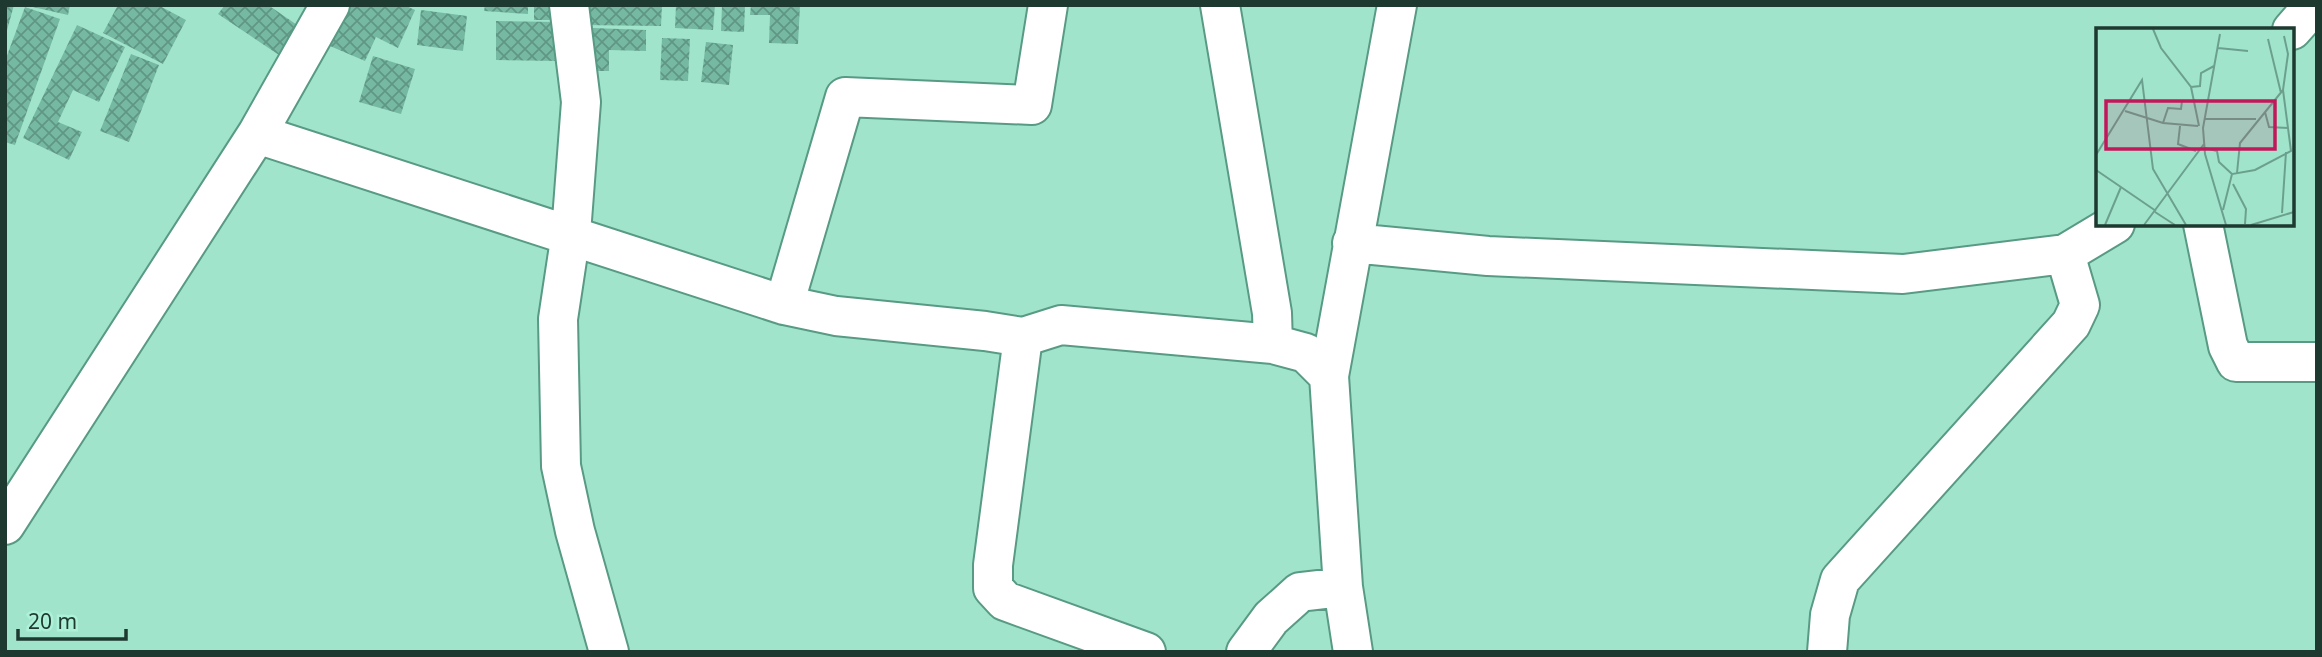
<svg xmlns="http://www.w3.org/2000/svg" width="2322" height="657" font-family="'Noto Sans',sans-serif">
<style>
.building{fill:url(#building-cross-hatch)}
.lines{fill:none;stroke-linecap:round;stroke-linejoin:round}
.minor-casing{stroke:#589a84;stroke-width:42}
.minor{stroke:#fff;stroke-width:38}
.inset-road{fill:none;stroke:#6ca08e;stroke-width:2}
.view{fill:#c2185b;fill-opacity:0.15;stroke:#c2185b;stroke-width:3.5}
.inset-edge{fill:none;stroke:#1d3930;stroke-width:3.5}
</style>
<defs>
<pattern id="building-cross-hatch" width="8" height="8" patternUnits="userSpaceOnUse" patternTransform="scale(1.75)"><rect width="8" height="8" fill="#76b9a2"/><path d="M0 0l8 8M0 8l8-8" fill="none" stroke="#609784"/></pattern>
</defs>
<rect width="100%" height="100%" fill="#a0e4cc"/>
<path class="building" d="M5 5H14L6 34H5Z
M24 5H70L68 15Z
M118 5H158L186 20 163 64 103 33Z
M225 5H268L300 27 279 55 218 14Z
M349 5H404L415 10 398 48 376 37 365 61 330 46Z
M485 5H528V14L484 11Z
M534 5H561V20H534Z
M581 5H662L661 26 581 25Z
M676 5H715L713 30 675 28Z
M722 5H745L744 32 721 31Z
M751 5H800L798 44 769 43 770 15H750Z
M25 7 60 19 15 145 5 142V61Z
M421 10 467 16 463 51 417 45Z
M496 21 559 22V61L496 60Z
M77 25 125 47 99 102 73 90 58 122 82 132 69 160 23 138Z
M593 28 646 30V51L609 50V71H592Z
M662 38 690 39 688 81 660 80Z
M706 42 733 45 729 85 701 82Z
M131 54 159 65 129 142 100 131Z
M373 56 415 69 401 114 359 102Z"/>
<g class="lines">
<defs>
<path id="minor" d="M569 5 581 102 571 233 558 319 561 466 575 531 609 652
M1220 5 1272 313 1273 344
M2292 30 2314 5
M257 134 784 305 836 316 985 331 1023 337 1061 325 1273 344 1306 353 1329 376
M2203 224 2228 346 2236 362H2317
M1352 243 1488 256 1903 274 2065 254 2115 224
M784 305 845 97 1032 105 1048 5
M1023 337 993 565V588L1005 601 1146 652
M5 525 257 134 330 5
M1246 652 1271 618 1300 592 1343 587
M1353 652 1343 587 1329 376 1397 5
M1827 652 1830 615 1840 580 2071 324 2080 305 2065 254"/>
</defs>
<use href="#minor" class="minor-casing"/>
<use href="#minor" class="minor"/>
</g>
<g transform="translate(2096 28)">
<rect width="198" height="198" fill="#a0e4cc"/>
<path class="inset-road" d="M57 1 65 20 95 59 103 98M124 6 107 100 109 126 130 197M172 11 185 65M122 20 152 23M95 59 104 58 105 45 118 38M29 83 67 95 102 98M169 84 173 99 192 100M108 91H160M67 95 72 80 85 81 86 73M84 98 82 116 100 123M109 120 121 123 123 134 136 146M0 127 46 52 57 141 90 197M0 142 60 183M141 145 144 115 187 62 192 26 188 8M137 156 150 181 149 196M127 182 136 146 159 142 195 123 187 62M59 184 79 197M186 185 190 124M9 197 25 159M48 197 108 116M155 197 198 184"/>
<path class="view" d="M10 73H179V121H10Z"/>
<rect width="198" height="198" class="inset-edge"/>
</g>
<rect width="2322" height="657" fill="none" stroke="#1d3930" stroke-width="14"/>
<path d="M18 629v10h108v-10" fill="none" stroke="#1d3930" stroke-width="3.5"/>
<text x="28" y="629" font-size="21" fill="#1d3930" stroke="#adf1d9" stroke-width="5" paint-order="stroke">20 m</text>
</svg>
